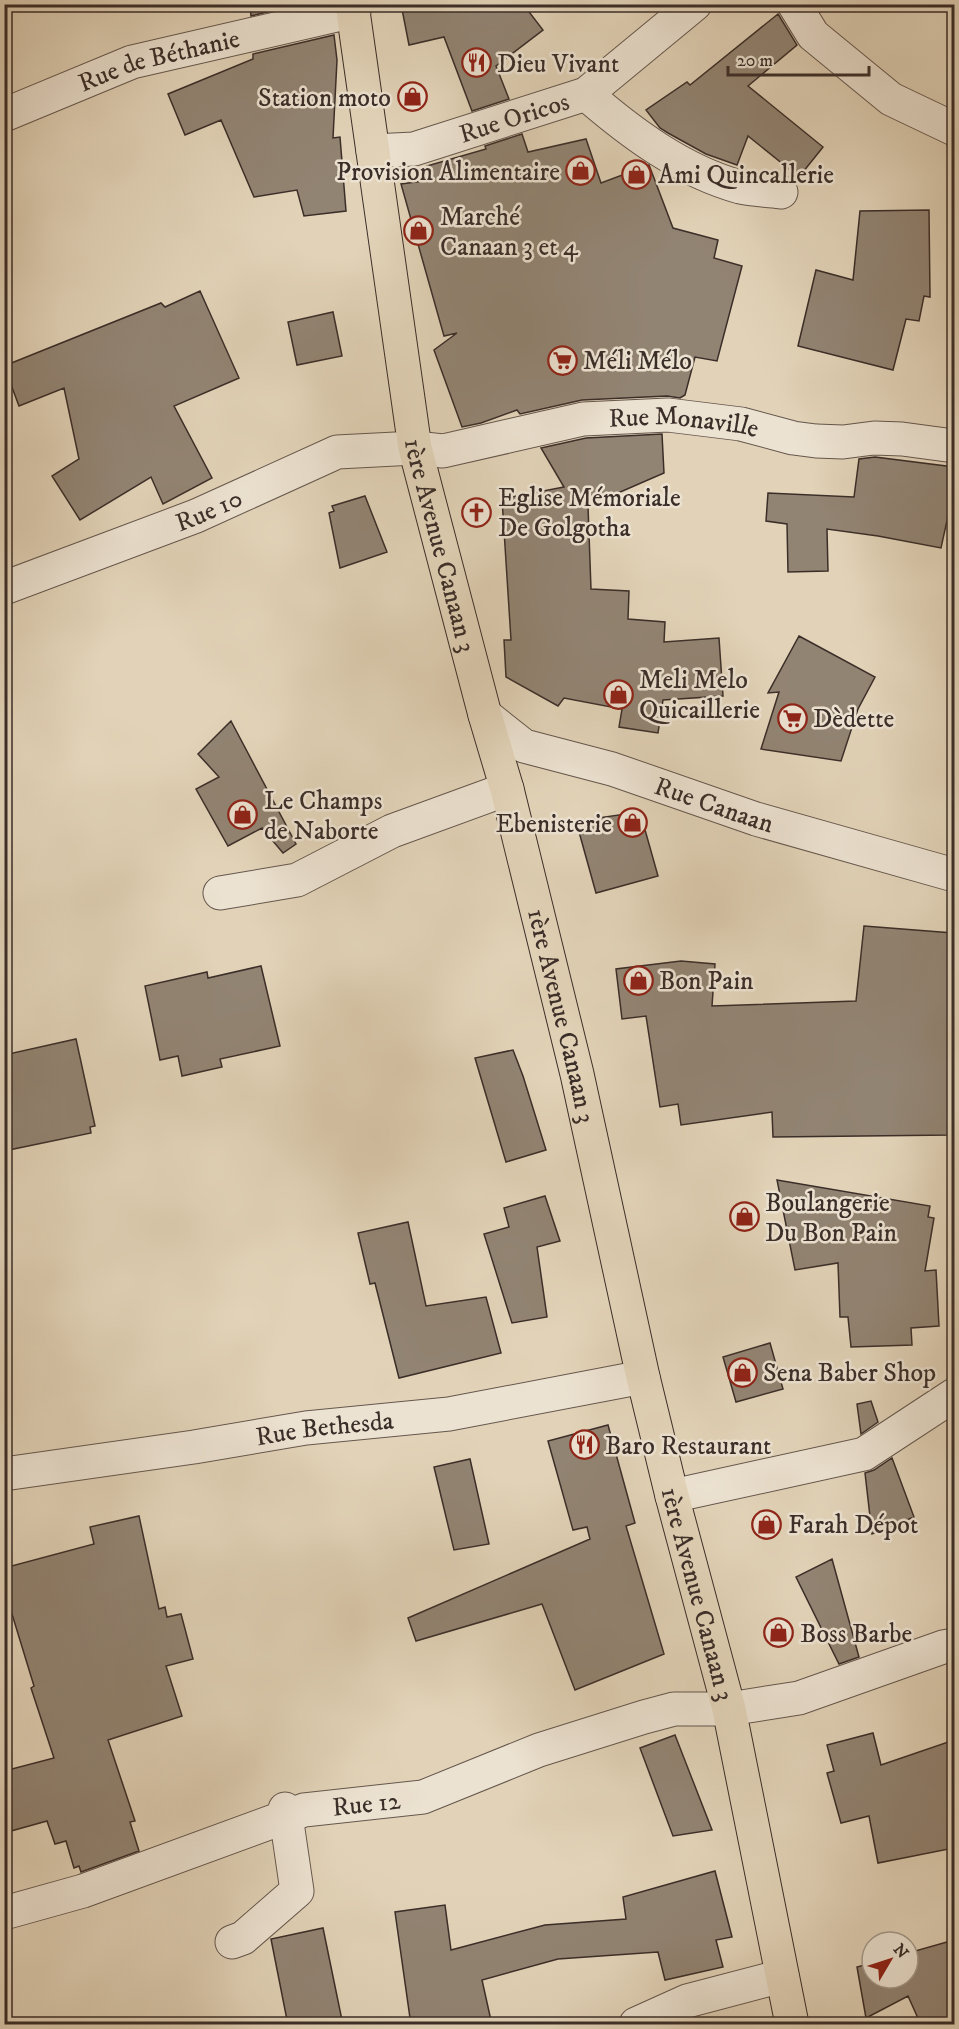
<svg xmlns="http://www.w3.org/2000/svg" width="959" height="2029" font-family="'IM FELL DW Pica',serif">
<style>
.building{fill:#928473;stroke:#3b2e29;stroke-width:1.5}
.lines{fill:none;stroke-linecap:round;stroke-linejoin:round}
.minor-casing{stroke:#65574d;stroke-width:35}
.major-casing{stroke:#3b2e29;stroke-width:35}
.minor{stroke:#ece2d1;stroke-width:33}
.major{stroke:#e2d3b8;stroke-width:33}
.labels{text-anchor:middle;stroke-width:5;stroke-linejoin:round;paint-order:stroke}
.street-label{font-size:26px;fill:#3b2e29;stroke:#ece2d1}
.poi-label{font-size:26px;fill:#3b2e29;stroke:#ece2d1;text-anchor:start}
</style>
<rect width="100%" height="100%" fill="#e2d3b8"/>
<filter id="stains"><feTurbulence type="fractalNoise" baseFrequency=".00333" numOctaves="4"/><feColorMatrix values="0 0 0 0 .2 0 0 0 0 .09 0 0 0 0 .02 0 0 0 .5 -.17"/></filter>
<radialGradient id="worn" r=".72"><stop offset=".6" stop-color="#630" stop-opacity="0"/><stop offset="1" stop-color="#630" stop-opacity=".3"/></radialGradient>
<path class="building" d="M250 4H299L251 16Z
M401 4H523L543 30 496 66 509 99 472 111 444 37 409 45Z
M778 14 797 45 748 86 823 147 799 177 748 136 737 165 706 154 668 133 660 128 646 110 687 82 690 85Z
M334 35 337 60 333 138 340 137 346 211 304 216 297 190 254 197 221 120 185 135 168 94 253 59V54Z
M522 134 528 152 586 139 601 183 649 165 673 228 718 240 714 258 742 266 717 361 695 357 685 395 680 398 667 396 582 400 520 414 517 410 481 423 462 427 434 350 457 333 444 336 401 184 432 180 427 166 486 149 485 146Z
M929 210 930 297 924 296 919 321 906 319 893 370 798 346 816 270 853 280 860 211Z
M200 291 239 378 174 406 212 478 163 504 151 477 80 520 52 476 79 459 64 388 19 406 4 366 161 303 165 307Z
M333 312 342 356 297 365 288 322Z
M662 434 664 473 588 506 591 589 629 591 628 619 665 622 664 642 719 638 723 696 663 700 658 733 619 727 622 709 564 698 558 706 506 677 504 640H511L502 499 564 487 541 448 586 438Z
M875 457 954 467V508L950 507 941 548 878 536 827 529 828 571 788 572 787 524 766 521 768 493 854 497 859 459Z
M365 496 387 552 340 568 329 513 334 511 332 506Z
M799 636 875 677 858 709 841 761 761 749 779 692 768 693Z
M231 721 296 844 283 853 262 828 228 846 196 789 219 777 198 754Z
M640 812 658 876 596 893 576 821Z
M864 926 953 933 951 997H954V1066L950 1065 952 1135 773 1137 772 1112 681 1125 678 1104 660 1107 646 1016 622 1019 616 969 681 961 715 964 712 1006 856 1001Z
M261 966 280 1046 220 1059 222 1067 182 1076 178 1056 160 1060 145 986 207 972 208 978Z
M76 1039 95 1126 90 1127 91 1133 4 1151V1055Z
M513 1050 523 1076 546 1150 506 1162 475 1058Z
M777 1180 930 1206 928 1217 934 1218 925 1271 936 1270 939 1326 911 1328 912 1345 851 1347 848 1317H840L838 1263 795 1270Z
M545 1196 560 1241 537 1247 547 1317 512 1323 484 1234 509 1227 504 1208Z
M408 1222 426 1306 486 1297 501 1353 399 1378 375 1283 370 1284 358 1233Z
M770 1343 783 1389 736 1402 723 1357Z
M871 1401 878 1422 861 1434 857 1404Z
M608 1425 635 1523 626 1526 664 1654 575 1690 542 1604 416 1641 408 1618 590 1539 587 1527 573 1530 548 1441Z
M892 1458 914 1517 872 1534 865 1473 874 1470Z
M470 1459 489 1544 454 1550 434 1467Z
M139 1516 159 1609 165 1607 167 1617 181 1614 193 1659 166 1666 182 1716 108 1740 135 1821 130 1822 139 1851 81 1872 79 1866 74 1868 66 1841 55 1844 47 1821 4 1833V1771L54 1758 31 1688 34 1686 4 1588V1568L94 1544 90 1527Z
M832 1559 859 1657 839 1664 796 1577Z
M873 1733 881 1765 954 1740V1848L878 1863 869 1816 841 1823 827 1773 834 1771 827 1745Z
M675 1735 712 1830 673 1836 640 1748Z
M715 1871 732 1937 716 1940 723 1967 665 1980 658 1952 558 1959 482 1980 492 2025H411L395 1912 445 1905 451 1950 545 1925 626 1919 623 1897Z
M323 1928 343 2025H288L271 1939Z
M954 1940V2025H921L908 1996 866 2018 857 1967 872 1963V1978H908V1953Z"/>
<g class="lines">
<defs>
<g id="minor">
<path d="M794 4 813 35 891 99 954 129"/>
<path d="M586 94C631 133 682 171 740 187 753 190 767 190 781 192"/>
<path id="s1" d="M4 115 132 62 354 11"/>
<path id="s2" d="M373 151 414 149 586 94 695 4"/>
<path id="s3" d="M4 588 196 516 337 452 415 448 443 451 583 419 668 415 741 424 793 438 816 441 843 442 874 438 902 439 954 446"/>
<path id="s4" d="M485 715 524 746 612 769 756 819 954 875"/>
<path d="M220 893 297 880 392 831 507 789"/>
<path id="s5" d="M4 1474 194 1447 306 1428 449 1414 643 1377"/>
<path d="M672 1496 864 1454 954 1395"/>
<path id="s6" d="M4 1913 83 1891 304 1810 423 1797 539 1750 644 1717 674 1709H729L799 1698 943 1647 954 1645"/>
<path d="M232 1942 243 1938 297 1891 285 1809"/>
<path d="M636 2024 687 2001 782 1976"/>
</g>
<g id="major">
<path id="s7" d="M352 4 415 448 485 715 507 789 577 1074 643 1377 672 1496 729 1709 792 2024"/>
</g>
</defs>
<use href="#minor" class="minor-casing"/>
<use href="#major" class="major-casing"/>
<use href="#minor" class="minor"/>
<use href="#major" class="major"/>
</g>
<defs>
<symbol id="restaurant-ring" viewBox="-11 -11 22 22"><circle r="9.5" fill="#ece2d1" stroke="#8f2418" stroke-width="1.5"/><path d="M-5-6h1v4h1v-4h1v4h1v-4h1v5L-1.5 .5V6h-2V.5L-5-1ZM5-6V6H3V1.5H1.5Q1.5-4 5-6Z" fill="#8f2418"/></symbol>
<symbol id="shop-ring" viewBox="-11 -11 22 22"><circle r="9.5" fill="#ece2d1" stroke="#8f2418" stroke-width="1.5"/><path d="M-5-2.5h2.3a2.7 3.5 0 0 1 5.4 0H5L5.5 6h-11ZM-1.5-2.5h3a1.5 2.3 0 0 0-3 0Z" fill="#8f2418"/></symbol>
<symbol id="supermarket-ring" viewBox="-11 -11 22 22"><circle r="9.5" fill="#ece2d1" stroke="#8f2418" stroke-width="1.5"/><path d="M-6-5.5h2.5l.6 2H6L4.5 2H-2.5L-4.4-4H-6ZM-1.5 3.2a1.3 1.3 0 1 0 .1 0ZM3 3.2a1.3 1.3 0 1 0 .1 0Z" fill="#8f2418"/></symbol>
<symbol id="church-ring" viewBox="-11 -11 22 22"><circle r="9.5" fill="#ece2d1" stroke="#8f2418" stroke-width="1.5"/><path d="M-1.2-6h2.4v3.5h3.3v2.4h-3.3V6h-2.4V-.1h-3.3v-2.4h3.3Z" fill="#8f2418"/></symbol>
</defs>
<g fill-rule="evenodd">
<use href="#restaurant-ring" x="460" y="46" width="33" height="33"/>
<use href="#shop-ring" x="396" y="80" width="33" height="33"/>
<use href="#shop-ring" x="564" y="154" width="33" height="33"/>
<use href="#shop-ring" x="620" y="158" width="33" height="33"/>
<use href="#shop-ring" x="402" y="214" width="33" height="33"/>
<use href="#supermarket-ring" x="546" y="344" width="33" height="33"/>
<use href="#church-ring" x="460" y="496" width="33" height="33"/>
<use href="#shop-ring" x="602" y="678" width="33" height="33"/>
<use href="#supermarket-ring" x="776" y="702" width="33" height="33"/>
<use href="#shop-ring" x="226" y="798" width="33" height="33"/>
<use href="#shop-ring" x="616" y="806" width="33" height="33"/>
<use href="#shop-ring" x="622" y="964" width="33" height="33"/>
<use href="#shop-ring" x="728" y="1200" width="33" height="33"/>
<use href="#shop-ring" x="726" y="1356" width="33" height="33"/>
<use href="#restaurant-ring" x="568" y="1428" width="33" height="33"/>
<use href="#shop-ring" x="750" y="1508" width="33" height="33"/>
<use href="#shop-ring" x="762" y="1616" width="33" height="33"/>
</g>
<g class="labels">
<g class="street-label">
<text dy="9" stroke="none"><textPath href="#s1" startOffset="165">Rue de Béthanie</textPath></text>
<text dy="9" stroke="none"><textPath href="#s2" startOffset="146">Rue Oricos</textPath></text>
<text dy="9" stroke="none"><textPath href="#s3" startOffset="711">Rue Monaville</textPath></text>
<text dy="9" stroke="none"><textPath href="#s3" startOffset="219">Rue 10</textPath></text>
<text dy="9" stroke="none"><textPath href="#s7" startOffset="549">1ère Avenue Canaan 3</textPath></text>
<text dy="9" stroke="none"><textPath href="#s4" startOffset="249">Rue Canaan</textPath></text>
<text dy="9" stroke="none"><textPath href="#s7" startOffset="1035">1ère Avenue Canaan 3</textPath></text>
<text dy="9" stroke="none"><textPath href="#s5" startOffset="324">Rue Bethesda</textPath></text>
<text dy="9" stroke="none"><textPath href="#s7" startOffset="1629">1ère Avenue Canaan 3</textPath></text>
<text dy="9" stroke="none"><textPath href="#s6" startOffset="380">Rue 12</textPath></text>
</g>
<g class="poi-label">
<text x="497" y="72">Dieu Vivant</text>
<text x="391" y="106" text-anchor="end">Station moto</text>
<text x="560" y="180" text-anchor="end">Provision Alimentaire</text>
<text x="658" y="183">Ami Quincallerie</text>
<text x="440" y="225">Marché<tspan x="440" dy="30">Canaan 3 et 4</tspan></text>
<text x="583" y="369">Méli Mélo</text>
<text x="498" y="506">Eglise Mémoriale<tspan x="498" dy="30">De Golgotha</tspan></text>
<text x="639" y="688">Meli Melo<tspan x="639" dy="30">Quicaillerie</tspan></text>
<text x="813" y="727">Dèdette</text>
<text x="264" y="809">Le Champs<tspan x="264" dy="30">de Naborte</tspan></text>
<text x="612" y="832" text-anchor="end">Ebenisterie</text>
<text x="659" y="989">Bon Pain</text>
<text x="765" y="1211">Boulangerie<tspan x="765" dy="30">Du Bon Pain</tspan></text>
<text x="763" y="1381">Sena Baber Shop</text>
<text x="605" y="1454">Baro Restaurant</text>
<text x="788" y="1533">Farah Dépot</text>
<text x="800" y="1642">Boss Barbe</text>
</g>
</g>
<rect width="959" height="2029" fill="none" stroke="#e2d3b8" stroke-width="24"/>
<rect x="6" y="6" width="947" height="2017" fill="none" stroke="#3b2e29" stroke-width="3"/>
<rect x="12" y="12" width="935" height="2005" fill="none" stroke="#3b2e29" stroke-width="1.5"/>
<g transform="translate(890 1960) rotate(51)"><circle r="28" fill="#ece2d1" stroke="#a59a8e" stroke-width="1.5"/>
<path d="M0-4.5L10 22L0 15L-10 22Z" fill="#8f2418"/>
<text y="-9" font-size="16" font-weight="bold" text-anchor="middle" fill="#3b2e29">N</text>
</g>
<path d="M728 66v9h141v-9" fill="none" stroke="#3b2e29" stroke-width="3"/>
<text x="737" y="66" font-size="18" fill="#3b2e29" stroke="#ece2d1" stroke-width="4.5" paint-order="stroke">20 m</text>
<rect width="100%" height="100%" filter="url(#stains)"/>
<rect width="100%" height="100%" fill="url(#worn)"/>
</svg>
